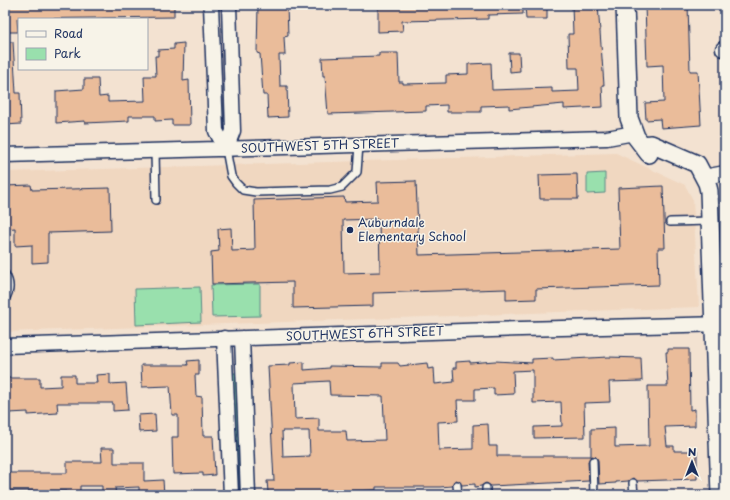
<svg xmlns="http://www.w3.org/2000/svg" width="730" height="500" font-family="'Playpen Sans',sans-serif">
<style>
.built{fill:#f0d7c0}
.green{fill:#99e0ad;stroke:#5a8886}
.building{fill:#eabc9a;stroke:#1b2f5e;fill-rule:evenodd}
.lines{fill:none;stroke-linecap:round;stroke-linejoin:round}
.service-casing{stroke:#1b2f5e;stroke-width:10}
.minor-casing{stroke:#1b2f5e;stroke-width:17}
.tertiary-casing{stroke:#1b2f5e;stroke-width:20}
.service{stroke:#f7f3e8;stroke-width:7}
.minor{stroke:#f7f3e8;stroke-width:14}
.tertiary{stroke:#f7f3e8;stroke-width:17}
.poi-dot{fill:#1b2f5e;stroke:#f7f3e8;stroke-width:1.5}
.labels{text-anchor:middle;stroke-width:3;stroke-linejoin:round;paint-order:stroke}
.street-label{font-size:12px;fill:#1b2f5e;stroke:#f7f3e8}
.poi-label{font-size:12px;fill:#1b2f5e;stroke:#f7f3e8;text-anchor:start}
</style>
<rect width="100%" height="100%" fill="#f3e2d1"/>
<filter id="ink" filterUnits="userSpaceOnUse"><feTurbulence type="fractalNoise" baseFrequency=".025" numOctaves="2"/><feDisplacementMap in="SourceGraphic" scale="8" xChannelSelector="R" yChannelSelector="G"/><feConvolveMatrix kernelMatrix="1 2 1 2 8 2 1 2 1" color-interpolation-filters="sRGB"/></filter>
<g filter="url(#ink)">
<path class="built" d="M616 153 685 185 693 200 699 307 5 332V172Z"/>
<path class="green" d="M605 173V193L587 194V174Z
M260 284V316L212 317 211 285Z
M200 287 201 322 136 325 135 289Z
M234 373H236L242 490 241 493 236 491 233 375Z"/>
<path class="building" d="M5 5H174V17L17 19 18 32H5Z
M258 5H287L288 36 284 37 285 55H279L280 86H287L288 117 268 118 267 95H263L260 54 257 53Z
M378 5H523V14L488 15V19L402 21 403 31 378 32Z
M525 5H547V19H526Z
M572 5H598L604 85H602L603 107 564 109V104L509 109V105L481 106V112H447V105L426 106V111L328 114 325 76H323L322 58 379 56V53H398L399 82H403V84L446 83V75L468 74V64L491 63 492 90 552 88V92L579 91 578 68H569L568 34H573Z
M645 5H688L690 71H698L701 125 661 128 660 119 646 120 645 103 664 102 663 65 647 66Z
M5 42H13L16 93H20L21 124 5 125Z
M184 43 183 81 189 80 190 125H172V120L155 121V116H129V121L85 123V121L56 123V91L84 89V79H98L99 97 108 96V102L145 101 144 76H156L155 56H158V50L174 49V44Z
M509 53H519L520 71 510 72Z
M577 174 578 199H540L539 175Z
M416 181 419 255 620 249 618 188 663 186 665 248H658L659 285 536 289V299L506 300V289L373 293V306L293 308V282L212 284 211 252 219 251 218 229 231 228 232 251 255 250 254 200 344 197 345 202 378 201 377 182ZM379 219 380 272 344 273 343 220Z
M31 185 32 190 110 188 111 231 48 233V262L32 263V245L15 246V228L5 229V186Z
M668 349H689L690 410 695 409V426L665 427 667 446H674V451H697V479L637 481 633 478 628 481 616 482V483L599 484 598 460 596 457 592 456 588 461 589 481 491 486 486 483 481 486 475 487V484L462 485 457 480 454 481 452 486 440 487H376V490L325 492 305 495H277V492H268L267 481H274L268 366 290 365V363L304 362V370L329 368V366L382 367V363H398L400 366 427 363 428 369 434 368 435 384 454 382 453 368H456V362L470 361V363L495 361 532 363V359L553 358V360L608 357 641 358 642 381 609 382 610 402 584 403 585 437 534 438V427L562 426 561 402 533 403V370L513 371 514 394 494 395V388L475 389V400H457L458 421 438 422 439 450 473 449V425L488 424 489 446H497V456H591V429L615 428V447L649 446 648 386H668L666 352H668ZM329 381 330 395 383 396 385 440 347 441 346 431H319V418L295 419 294 383ZM282 431H309L310 456 283 457Z
M199 360V375H195L196 396 202 397 203 436H213L215 475 203 476V473L173 474 172 437H178V415H172L170 386 142 387 141 365H188L187 361Z
M110 374V384L126 383 128 410 113 411V403H57L58 413 28 415V412L9 413V403H5V378H40V387L61 386V375H75V383H97L96 375Z
M155 414 156 431 139 432 138 415Z
M101 448H114V463H144V481L163 480 164 495H139V487L115 488 116 495H102V486H80V495H67V491H46V495H34V491H5V473H67V462H102Z"/>
<g class="lines">
<defs>
<path id="service" d="M226 149 231 176 236 183 243 190 256 192 330 190 342 187 357 172 359 145
M155 151 156 200
M670 222 711 221
M5 274C10 282 11 290 5 299
M593 461 594 495
M633 483 634 495
M457 485 458 495
M486 488V495"/>
<path id="minor" d="M211 5 216 131 226 149
M723 49H725
M226 149 233 131 229 5
M5 155 607 138 634 133
M704 177 725 173
M224 338 231 495
M242 338 248 495
M5 346 521 329 725 324"/>
<path id="tertiary" d="M625 5 629 118 636 137 649 154
M643 145 651 144 697 164 707 183 709 191 720 495"/>
</defs>
<use href="#service" class="service-casing"/>
<use href="#minor" class="minor-casing"/>
<use href="#tertiary" class="tertiary-casing"/>
<use href="#service" class="service"/>
<use href="#minor" class="minor"/>
<use href="#tertiary" class="tertiary"/>
</g>
</g>
<circle class="poi-dot" cx="350" cy="230" r="4"/>
<g class="labels">
<g class="street-label">
<text transform="translate(320 146) rotate(-2)" y="4">SOUTHWEST 5TH STREET</text>
<text transform="translate(365 334) rotate(-2)" y="4">SOUTHWEST 6TH STREET</text>
</g>
<g class="poi-label">
<text x="358" y="227">Auburndale<tspan x="358" dy="14">Elementary School</tspan></text>
</g>
</g>
<rect width="730" height="500" fill="none" stroke="#f7f3e8" stroke-width="20"/>
<rect x="10" y="10" width="710" height="480" fill="none" stroke="#1b2f5e" stroke-width="1.5" filter="url(#ink)"/>
<rect x="18" y="18" width="130" height="52" fill="#f7f3e8" stroke="#9fa5b1"/>
<rect x="26" y="31" width="20" height="6" fill="#f7f3e8" stroke="#9fa5b1"/>
<text x="54" y="38" font-size="12" fill="#1b2f5e">Road</text>
<rect x="26" y="48" width="20" height="12" fill="#99e0ad" stroke="#9fa5b1"/>
<text x="54" y="58" font-size="12" fill="#1b2f5e">Park</text>
<g transform="translate(692 462)" stroke="#f7f3e8" stroke-width="3" paint-order="stroke">
<path d="M0-3L7 15L0 10L-7 15Z" fill="#1b2f5e"/>
<text y="-6" font-size="11" font-weight="bold" text-anchor="middle" fill="#1b2f5e">N</text>
</g>
</svg>
